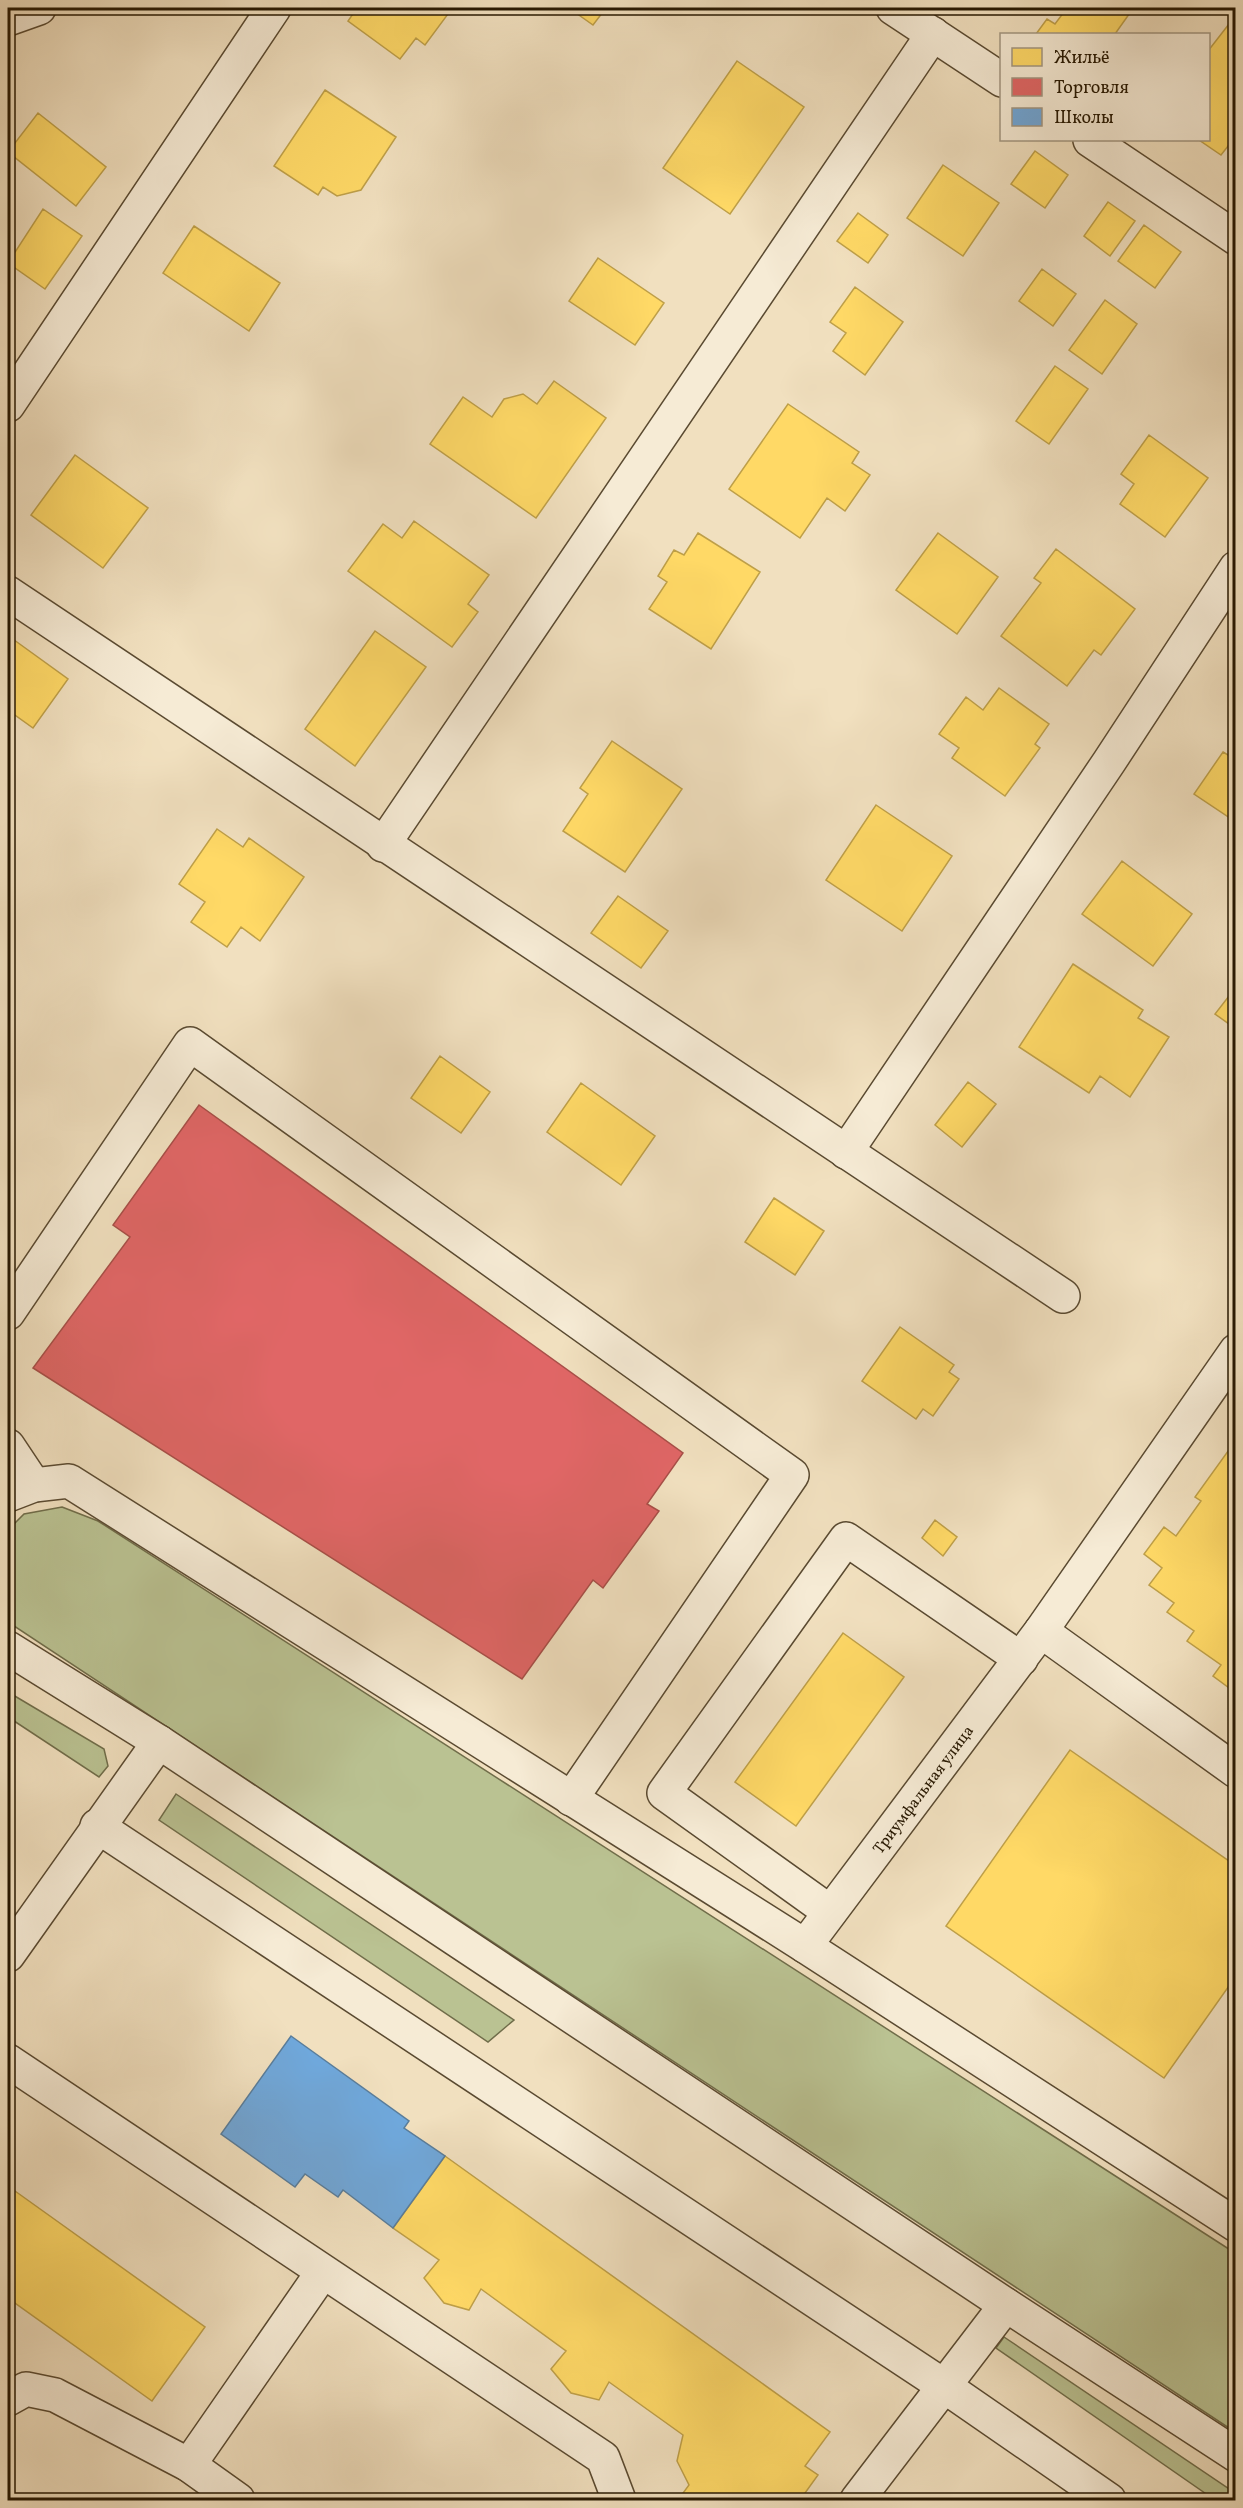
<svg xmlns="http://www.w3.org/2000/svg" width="1243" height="2508" font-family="Vollkorn,serif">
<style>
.green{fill:#bac292;stroke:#706d4a;stroke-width:1.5}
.homes{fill:#ffd966;stroke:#be9f48;stroke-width:1.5}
.shops{fill:#e06666;stroke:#a84f48;stroke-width:1.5}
.schools{fill:#6fa8dc;stroke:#597d9b;stroke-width:1.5}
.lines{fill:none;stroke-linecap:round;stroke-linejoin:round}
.minor-casing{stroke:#5a4a31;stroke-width:36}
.minor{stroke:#f6ebd5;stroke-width:33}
.labels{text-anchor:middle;stroke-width:6;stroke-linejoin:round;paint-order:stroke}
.street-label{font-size:16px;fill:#271802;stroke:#f6ebd5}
</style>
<rect width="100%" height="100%" fill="#f1e0bf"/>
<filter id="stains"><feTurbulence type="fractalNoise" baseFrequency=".00333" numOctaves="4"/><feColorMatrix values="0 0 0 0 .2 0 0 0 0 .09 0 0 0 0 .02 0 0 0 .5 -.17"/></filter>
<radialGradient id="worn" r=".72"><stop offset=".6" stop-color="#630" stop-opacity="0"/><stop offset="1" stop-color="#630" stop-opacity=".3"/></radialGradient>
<path class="green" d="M62 1507 98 1521 1235 2253V2432L14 1626 8 1615V1530L24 1514Z
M8 1692 104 1749 108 1766 99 1777 8 1717Z
M176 1794 514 2020 488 2042 159 1820Z
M1004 2337 1235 2493V2500H1215L996 2348Z"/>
<path class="homes" d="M357 8H440L448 14 425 45 416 38 400 59 348 21Z
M569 8H606L593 25Z
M1067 8H1128L1132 10 1115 34H1036L1047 19 1055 24Z
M1236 15V136L1221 155 1199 140H1208V51Z
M737 61 804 107 730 214 663 168Z
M325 90 396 137 361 190 337 196 323 187 318 195 274 166Z
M38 113 106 167 76 206 8 152Z
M1035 151 1068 175 1045 208 1011 184Z
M943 165 999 203 963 256 907 218Z
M1108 202 1135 221 1110 256 1084 236Z
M43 209 82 236 45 289 8 263Z
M858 213 888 235 868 263 837 241Z
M1144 225 1181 252 1155 288 1118 261Z
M194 226 280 283 249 331 163 273Z
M598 258 664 303 635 345 569 301Z
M1042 269 1076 294 1053 326 1019 301Z
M855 287 903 322 865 375 833 351 846 333 830 322Z
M1105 300 1137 324 1102 374 1069 350Z
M1055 366 1088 389 1049 444 1016 421Z
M554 381 606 418 536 518 430 444 463 397 492 417 504 399 523 394 537 404Z
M788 404 859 452 852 463 870 475 845 511 827 498 800 538 729 489Z
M1149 435 1208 478 1165 537 1120 504 1134 484 1121 474Z
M75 455 148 508 103 568 31 515Z
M414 521 489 575 468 604 478 612 452 647 348 571 383 524 402 538Z
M698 533 760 572 711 649 649 609 667 582 658 576 674 550 684 555Z
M938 533 998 577 957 634 896 590Z
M1056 549 1135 609 1101 655 1094 650 1067 686 1001 636 1041 583 1034 578Z
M375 631 426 667 355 766 305 729Z
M10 637 68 679 33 728 8 710V641Z
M999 688 1049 724 1035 744 1040 748 1005 796 952 758 959 748 939 734 966 697 983 710Z
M612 741 682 789 625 872 563 831 588 794 580 788Z
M1223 752 1233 758 1236 754V822L1194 794Z
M876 805 952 856 902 931 826 880Z
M217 829 243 847 249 838 304 877 260 941 241 927 227 947 191 922 205 902 179 884Z
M1122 861 1192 914 1153 966 1082 914Z
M618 896 668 931 641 968 591 933Z
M1073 964 1143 1010 1138 1018 1169 1037 1130 1097 1100 1076 1089 1093 1019 1047Z
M1236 987V1029L1215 1014Z
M440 1056 490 1092 461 1133 411 1098Z
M968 1082 996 1104 962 1147 935 1125Z
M581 1083 655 1136 621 1185 547 1132Z
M774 1198 824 1231 795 1275 745 1242Z
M900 1327 954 1365 949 1372 959 1379 933 1416 923 1409 916 1419 862 1381Z
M1236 1440V1693L1213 1676 1221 1665 1187 1641 1194 1631 1167 1612 1174 1603 1149 1585 1162 1568 1144 1554 1164 1527 1176 1536 1201 1501 1195 1497Z
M935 1520 957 1537 943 1556 922 1538Z
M843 1633 904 1677 796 1826 735 1782Z
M1070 1750 1236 1866V1976L1164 2078 946 1926Z
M445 2156 830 2432 805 2466 818 2475 800 2500H678L689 2485 677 2461 683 2435 609 2382 599 2400 571 2393 551 2369 566 2351 481 2289 469 2310 444 2303 424 2278 439 2260 393 2228Z
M8 2186 205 2327 152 2401 8 2298Z"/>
<path class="shops" d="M199 1105 683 1453 647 1504 659 1511 603 1588 593 1580 522 1679 33 1368 130 1237 113 1225Z"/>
<path class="schools" d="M291 2036 409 2121 404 2128 445 2156 393 2228 343 2190 338 2197 305 2174 295 2187 221 2134Z"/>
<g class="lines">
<defs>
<g id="minor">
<path d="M893 8 1002 80"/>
<path d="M8 19 39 8"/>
<path d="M1090 140 1236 238"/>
<path d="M8 405 274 8"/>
<path d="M8 593 1063 1296"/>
<path d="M383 845 933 34"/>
<path d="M846 1152 1109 762 1236 568"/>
<path d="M8 1313 190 1044 792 1475 571 1799"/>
<path d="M8 1446 34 1485"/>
<path d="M8 1495 34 1485 69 1481 805 1946 1236 2225"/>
<path d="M1041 1631 1236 1771"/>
<path d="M8 1648 159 1742 1006 2305 1236 2455"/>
<path d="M97 1826 944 2386 1109 2500"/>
<path d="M830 1912 664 1793 846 1539 1021 1659"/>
<path id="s1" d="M805 1946 1041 1631 1236 1351"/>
<path d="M8 1955 159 1742"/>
<path d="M8 2061 603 2458 619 2500"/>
<path d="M8 2399 26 2389 55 2395 189 2465 238 2500"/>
<path d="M189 2465 322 2273"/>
<path d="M857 2500 1006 2305"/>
</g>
</defs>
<use href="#minor" class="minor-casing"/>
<use href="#minor" class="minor"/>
</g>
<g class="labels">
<g class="street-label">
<text dy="6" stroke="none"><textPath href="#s1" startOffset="196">Триумфальная улица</textPath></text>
</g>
</g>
<rect width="1243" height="2508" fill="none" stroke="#f1e0bf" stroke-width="30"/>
<rect x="9" y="9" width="1225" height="2490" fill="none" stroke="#271802" stroke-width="3"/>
<rect x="15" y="15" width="1213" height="2478" fill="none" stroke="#271802" stroke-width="1.5"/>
<rect x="1000" y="33" width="210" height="108" fill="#f6ebd5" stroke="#a39781" stroke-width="1.5"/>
<rect x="1012" y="48" width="30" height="18" fill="#ffd966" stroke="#a39781" stroke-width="1.5"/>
<text x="1054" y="63" font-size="18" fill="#271802">Жильё</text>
<rect x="1012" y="78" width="30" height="18" fill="#e06666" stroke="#a39781" stroke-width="1.5"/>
<text x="1054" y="93" font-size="18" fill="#271802">Торговля</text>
<rect x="1012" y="108" width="30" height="18" fill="#6fa8dc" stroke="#a39781" stroke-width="1.5"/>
<text x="1054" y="123" font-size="18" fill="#271802">Школы</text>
<rect width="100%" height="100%" filter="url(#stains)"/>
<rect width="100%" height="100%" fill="url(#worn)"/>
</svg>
